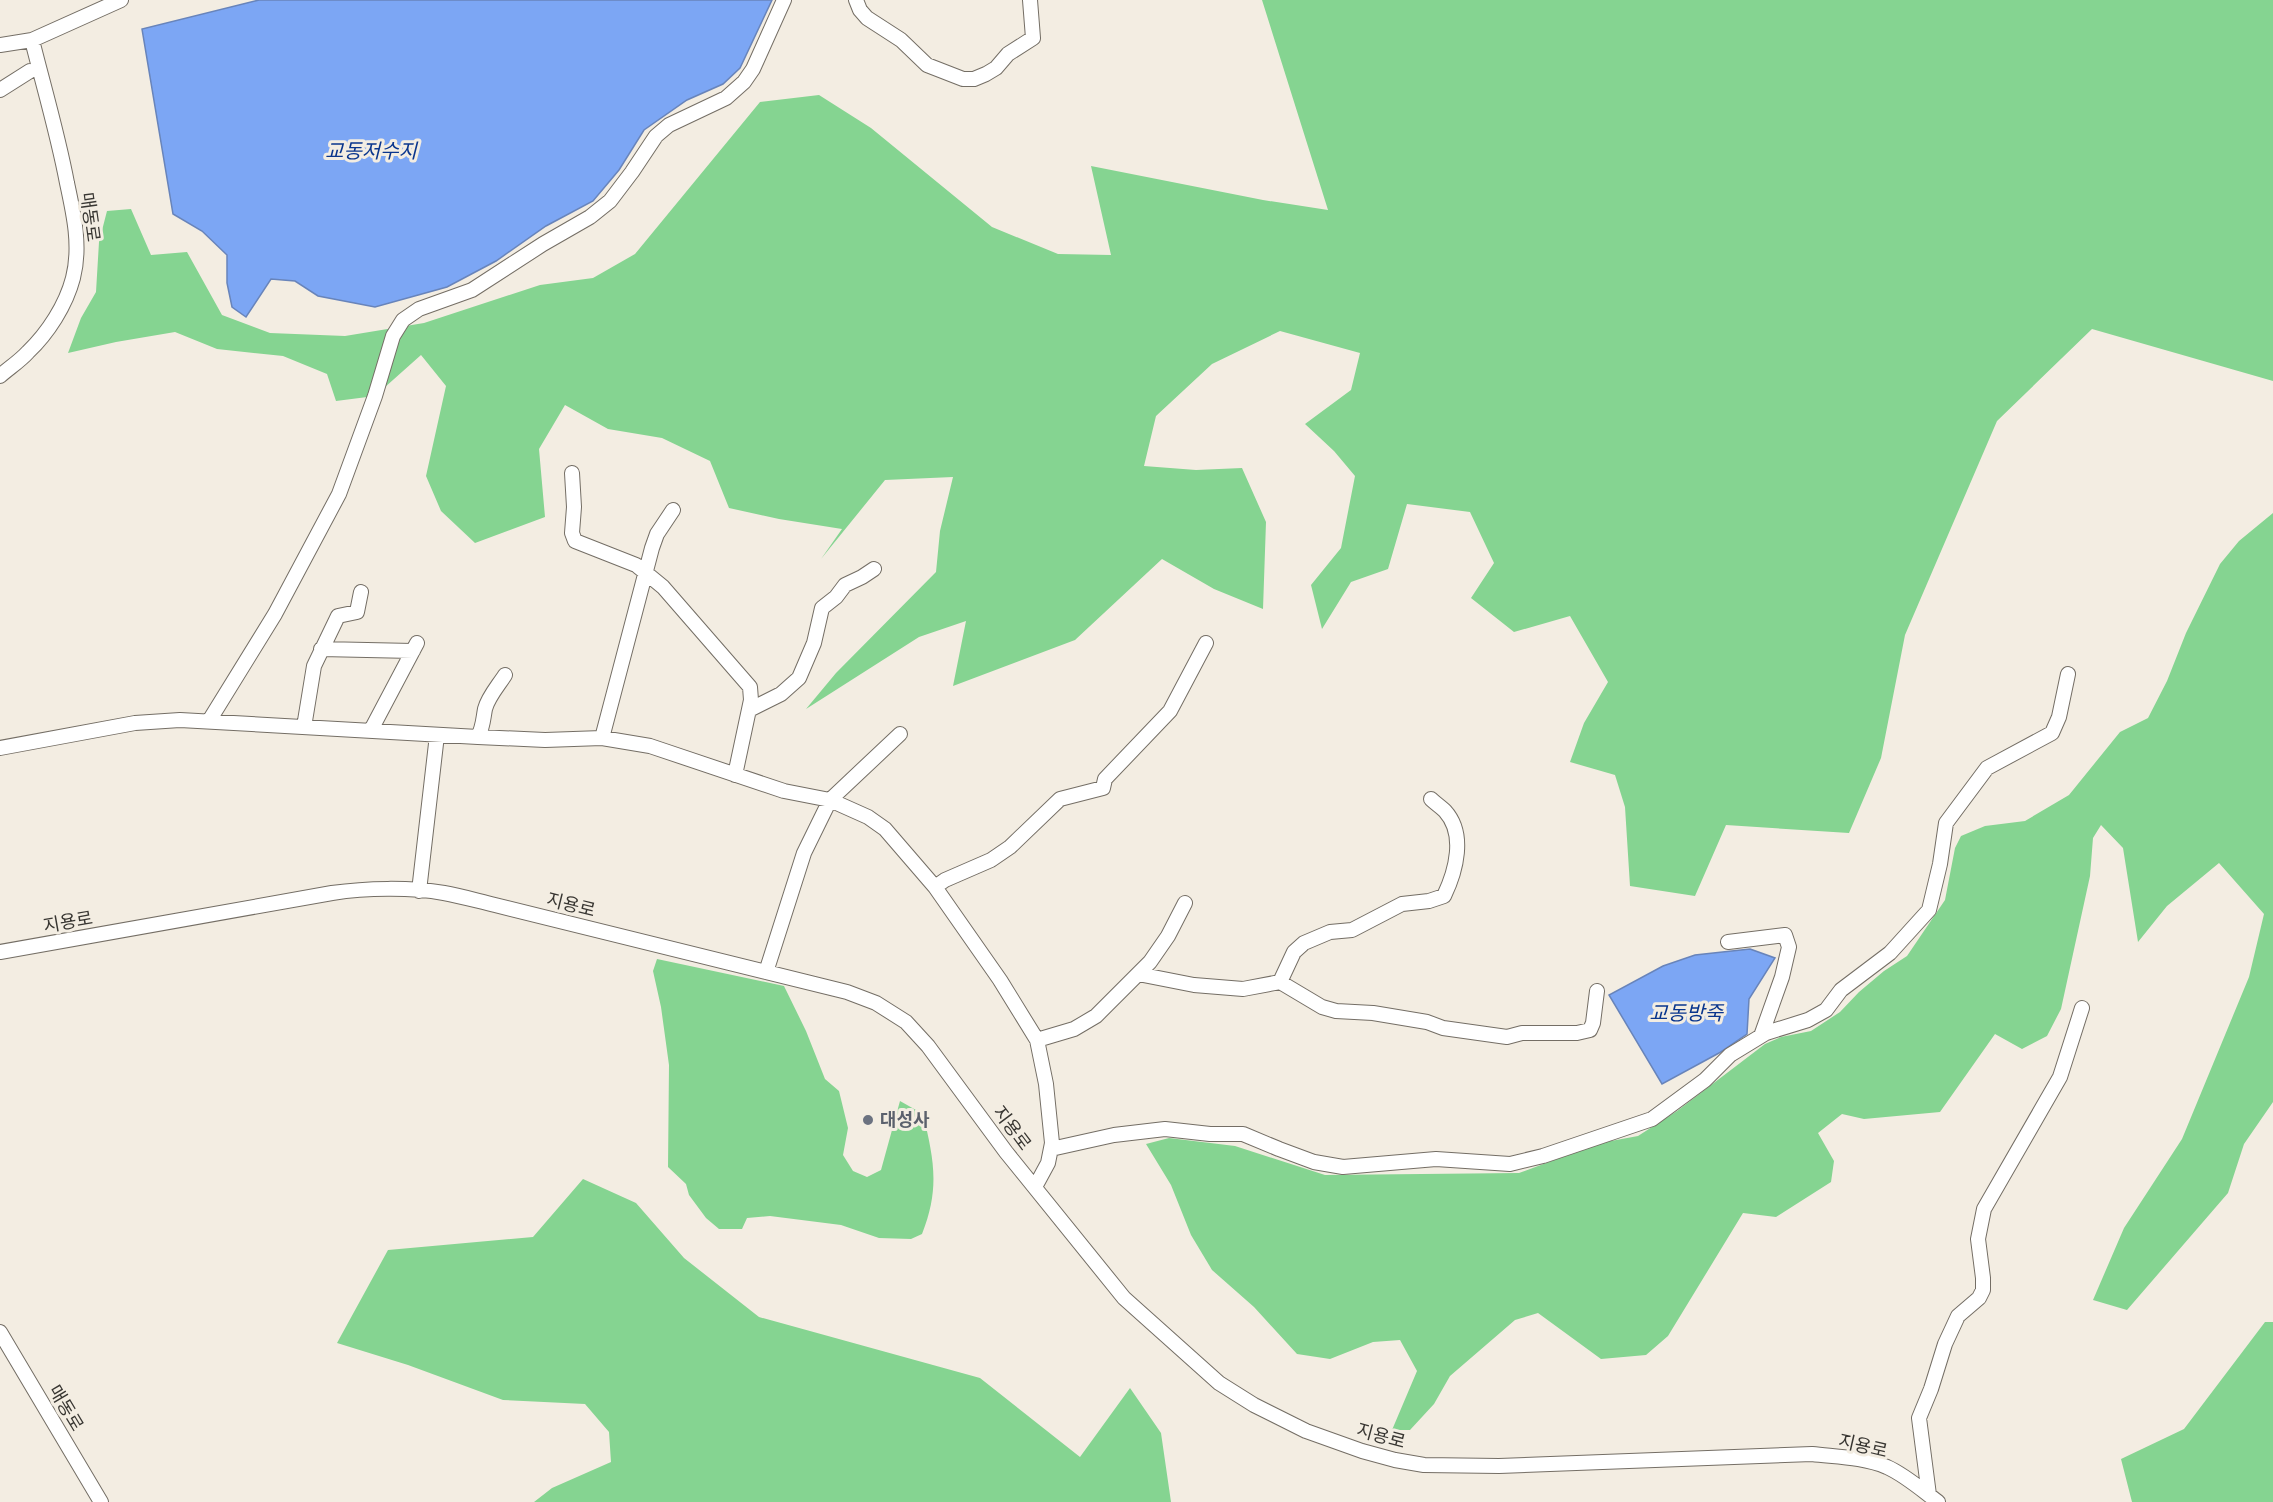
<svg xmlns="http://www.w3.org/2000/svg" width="2273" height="1502" font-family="'Noto Serif','Noto Sans KR',serif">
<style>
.forest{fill:#85d491}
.water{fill:#7ca6f4;stroke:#6884ba;stroke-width:1.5}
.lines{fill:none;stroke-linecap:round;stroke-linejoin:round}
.minor-casing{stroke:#746e65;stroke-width:16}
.minor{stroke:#fff;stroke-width:14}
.worship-dot{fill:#6b7280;stroke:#f3ede2;stroke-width:2}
.labels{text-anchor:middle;stroke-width:6;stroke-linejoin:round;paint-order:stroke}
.street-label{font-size:18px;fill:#383632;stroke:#f3ede2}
.worship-label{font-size:18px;font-weight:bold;fill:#5b616d;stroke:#f3ede2;text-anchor:start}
.water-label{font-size:20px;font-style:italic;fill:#09358d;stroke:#f3ede2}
</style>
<rect width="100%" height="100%" fill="#f3ede2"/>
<path class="forest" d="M1262 0H2273V381L2092 329 1997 421 1905 635 1881 758 1849 833 1726 825 1695 896 1630 886 1625 807 1615 775 1570 762 1584 723 1608 682 1570 616 1514 632 1471 598 1494 563 1470 512 1407 504 1388 569 1351 582 1322 629 1311 585 1341 548 1355 476 1334 451 1305 424 1351 390 1360 353 1280 331 1212 364 1156 416 1144 466 1196 470 1242 468 1266 522 1263 609 1214 589 1162 559 1075 640 953 686 966 621 919 637 806 709 836 673 936 572 940 531 953 477 885 480 821 559 842 529 779 519 729 508 710 461 662 438 608 429 565 405 539 449 545 517 475 543 441 511 426 476 446 386 421 355 375 396 336 401 327 374 283 356 217 349 175 332 116 342 68 353 81 318 96 292 99 242 107 211 131 209 151 255 187 252 222 315 270 333 345 336 424 323 540 285 593 278 635 254 760 102 819 95 871 128 992 227 1058 254 1111 255 1091 166 1263 200 1328 210Z
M2273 513V1102L2244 1144 2228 1193 2127 1310 2093 1300 2124 1228 2182 1139 2249 977 2264 914 2219 863 2167 906 2138 942 2123 848 2101 825 2093 838 2090 876 2061 1009 2047 1036 2022 1049 1995 1034 1940 1112 1864 1119 1842 1114 1818 1133 1834 1161 1831 1182 1776 1217 1743 1213 1668 1336 1646 1355 1601 1359 1538 1313 1515 1320 1450 1376 1434 1404 1410 1430H1392L1417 1371 1400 1340 1373 1342 1330 1359 1297 1354 1254 1307 1212 1270 1191 1235 1171 1185 1146 1144 1169 1138 1235 1146 1325 1175 1519 1173 1600 1143 1638 1136 1677 1111 1765 1044 1781 1037 1811 1031 1840 1012 1859 992 1884 971 1907 956 1945 900 1955 848 1961 836 1985 826 2025 821 2069 795 2120 732 2148 718 2167 681 2186 633 2220 564 2239 541Z
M657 959 784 986 806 1031 825 1079 839 1091 848 1128 843 1155 853 1171 867 1177 881 1170 900 1101 923 1114C934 1160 940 1188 922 1234L911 1239 879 1238 841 1225 770 1216 747 1218 742 1229H719L706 1218 689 1195 686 1184 668 1167 669 1065 661 1007 653 971Z
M583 1179 636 1203 684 1258 759 1317 980 1378 1080 1457 1130 1388 1161 1433 1171 1502H534L552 1488 611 1462 609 1432 585 1404 503 1400 408 1365 337 1343 388 1250 533 1237Z
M2265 1322H2273V1502H2132L2121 1459 2184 1429Z"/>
<path class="water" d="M259 0H772L740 68 723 84 687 100 644 130 619 170 593 201 546 226 496 261 447 287 375 307 318 296 295 281 271 279 246 317 232 307 227 283V255L202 231 173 214 142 29Z
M1750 949 1775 958 1749 999 1747 1034 1719 1053 1662 1084 1609 995 1663 966 1695 955Z"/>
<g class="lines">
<defs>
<path id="minor" d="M856 0 860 10 867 18 901 40 927 65 963 79H974L986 74 996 68 1008 54 1033 38 1030 0
M0 45 32 40 121 0
M0 90 30 71
M0 376C9 368 20 361 28 352 48 333 66 305 73 278 81 247 74 215 67 183 58 135 44 88 32 40
M572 473 574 507 572 533 575 541 636 565 646 573 663 587 750 687 751 700 735 775
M321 649 413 651
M749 710 781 694 799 678 814 643 822 608 836 597 845 585 862 577 874 569
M209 721 275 614 339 494 375 396 393 336 403 320 419 309 472 290 543 244 590 217 610 201 632 172 656 136 669 125 726 98 744 82 753 69 784 0
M304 727 314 666 338 616 357 612 361 592
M371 730 417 643
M478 737C483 727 483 720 485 709 488 697 498 686 505 675
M602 738 652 548 657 534 673 510
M0 748 135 723 180 720 478 737 545 740 602 738 650 746 784 791 830 800 868 817 885 829 935 887 1000 980 1037 1040 1046 1084 1052 1143 1048 1163 1035 1187
M935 887 945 880 991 860 1010 847 1060 799 1103 788 1105 779 1170 711 1206 643
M419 891 437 735
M1728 942 1785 935 1789 947 1782 977 1761 1036
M0 952 332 893C366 888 410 887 444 893 461 896 478 901 495 905L847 992 876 1003 906 1022 928 1046 1006 1152 1124 1298 1219 1383 1254 1405 1306 1431 1362 1451 1395 1460 1424 1465 1499 1466 1812 1454C1837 1457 1863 1457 1887 1467 1905 1475 1922 1490 1938 1502
M766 972 804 853 830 800 900 734
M1138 974 1194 985 1243 989 1280 982 1322 1007 1336 1011 1373 1013 1427 1022 1443 1028 1507 1037 1522 1033H1577L1590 1030 1593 1023 1597 991
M1280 982 1294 952 1304 943 1330 932 1352 930 1402 904 1429 901 1444 896C1456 871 1466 834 1445 811 1441 807 1435 803 1431 799
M1037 1040 1074 1029 1096 1016 1150 962 1168 936 1185 903
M1051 1149 1114 1135 1165 1129 1210 1134H1243L1279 1149 1314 1162 1343 1167 1436 1159 1510 1164 1543 1156 1652 1119 1705 1080 1730 1055 1766 1033 1808 1020 1826 1010 1841 990 1890 953 1929 910 1940 864 1946 823 1987 768 2052 733 2059 717 2068 674
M0 1332 101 1502
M1929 1495 1919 1418 1931 1389 1945 1344 1958 1316 1979 1298 1983 1290V1278L1978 1239 1984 1209 2060 1077 2082 1008"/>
</defs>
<use href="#minor" class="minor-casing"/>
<use href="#minor" class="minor"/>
</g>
<circle class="worship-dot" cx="868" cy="1120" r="6"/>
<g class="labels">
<g class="street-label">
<text transform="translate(90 217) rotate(82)" y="6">매동로</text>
<text transform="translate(571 905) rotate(14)" y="6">지용로</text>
<text transform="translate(68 922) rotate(-10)" y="6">지용로</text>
<text transform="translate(1012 1128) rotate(53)" y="6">지용로</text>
<text transform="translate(66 1408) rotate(59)" y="6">매동로</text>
<text transform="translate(1381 1436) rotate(15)" y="6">지용로</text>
<text transform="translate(1863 1446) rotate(13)" y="6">지용로</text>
</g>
<g class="worship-label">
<text x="880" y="1126">대성사</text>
</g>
<g class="water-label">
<text x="371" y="158">교동저수지</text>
<text x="1686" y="1020">교동방죽</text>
</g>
</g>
</svg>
